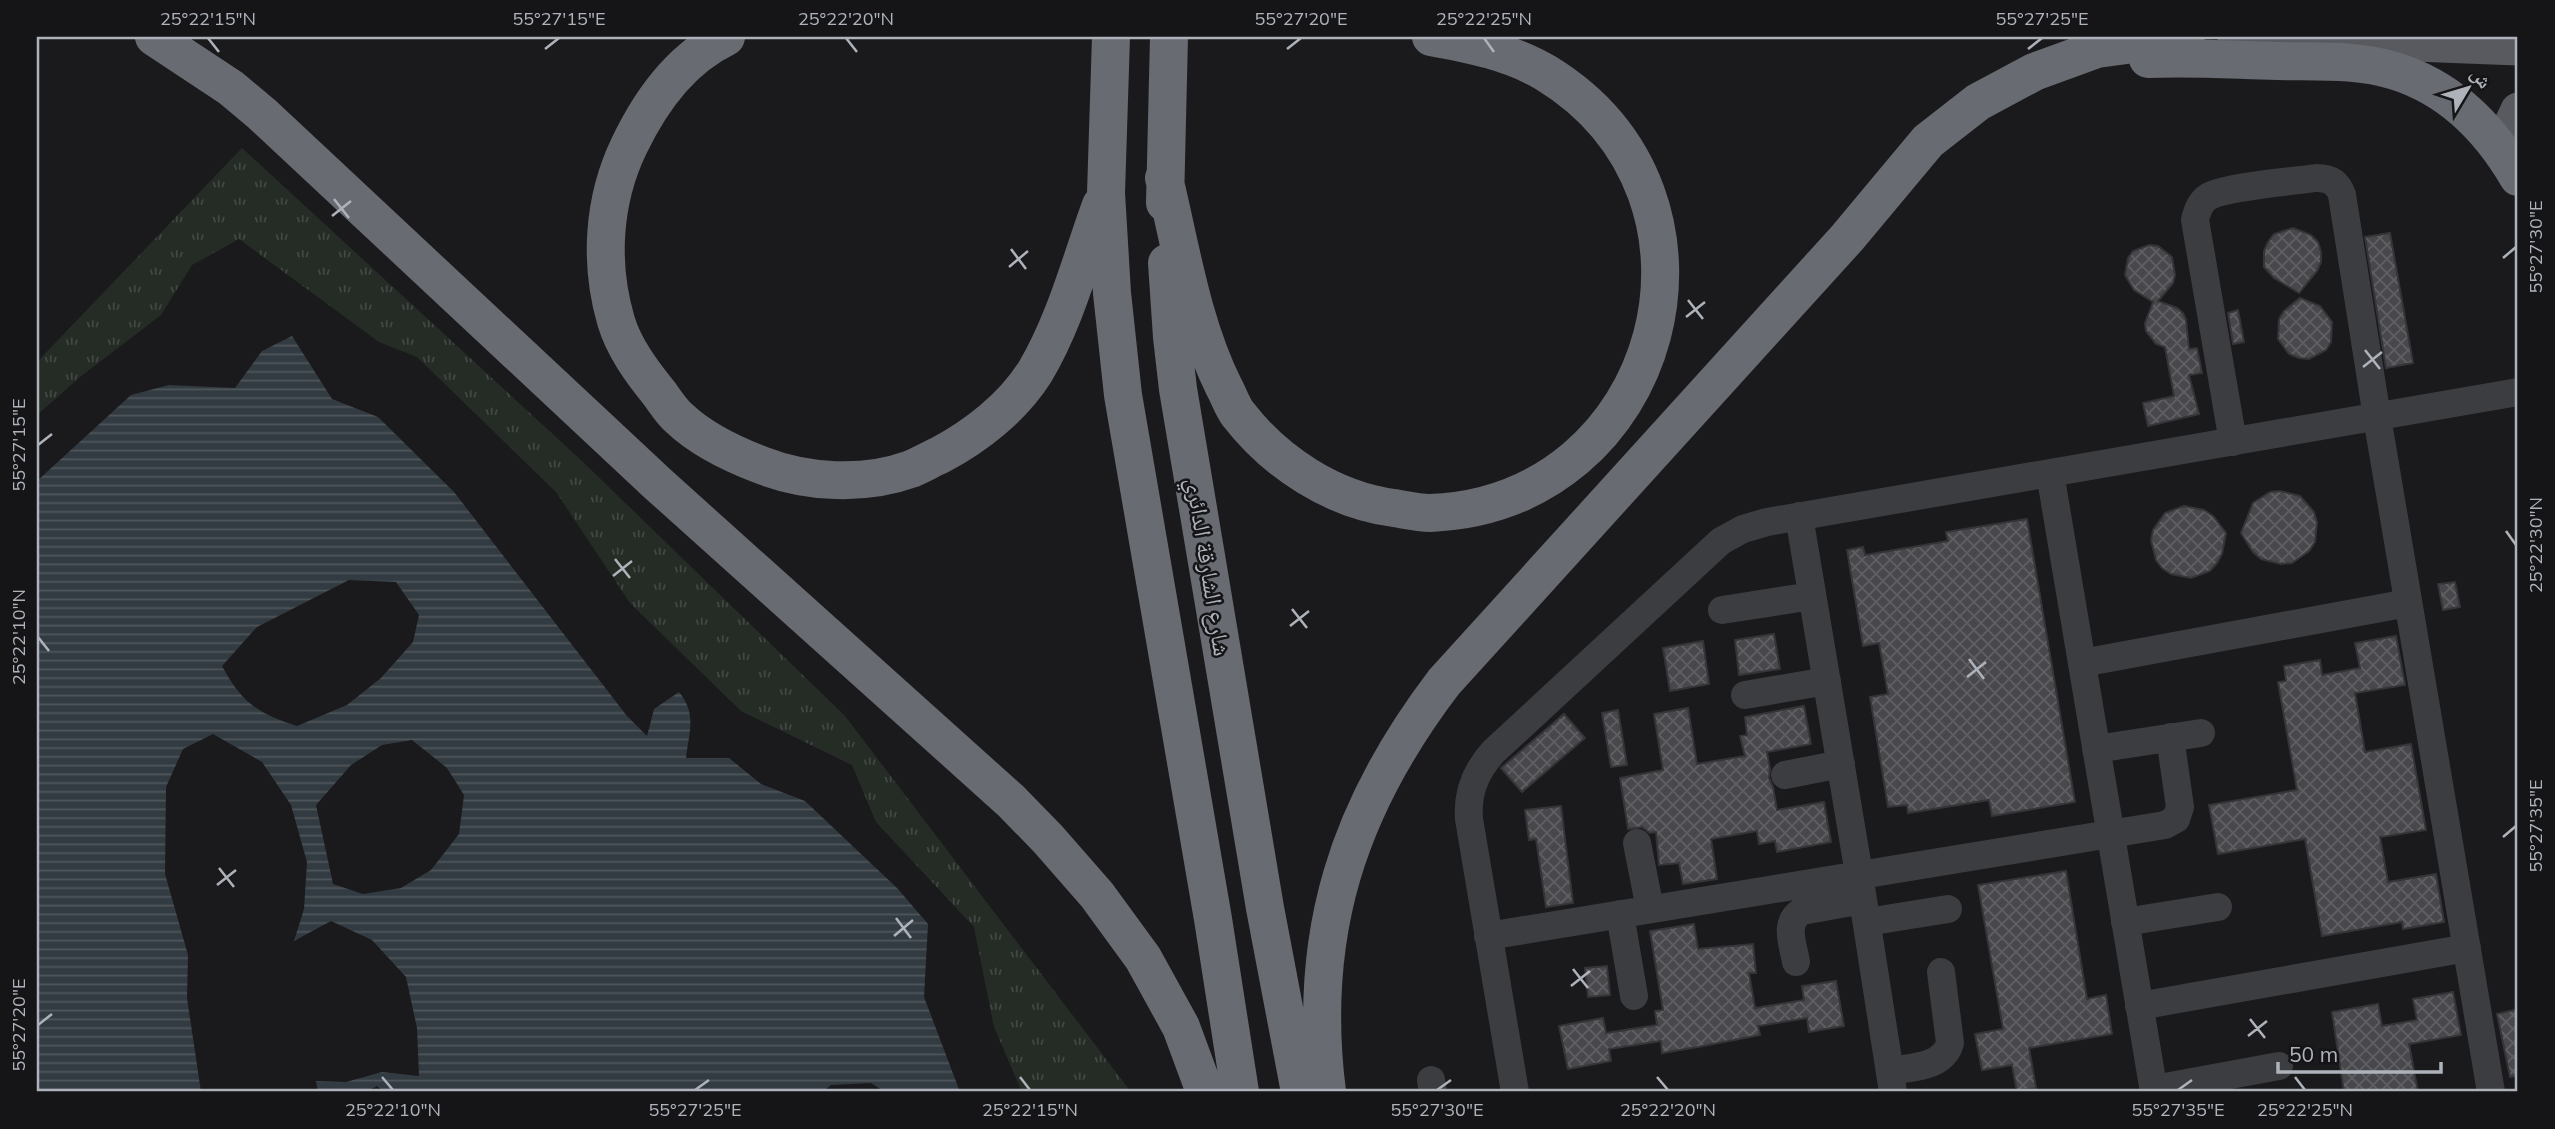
<svg xmlns="http://www.w3.org/2000/svg" width="2555" height="1129" font-family="Mulish,'Noto Naskh Arabic',sans-serif">
<style>
.grass{fill:url(#grass-tufts)}
.water{fill:url(#water-rules);fill-rule:evenodd}
.building{fill:url(#building-cross-hatch);stroke:#353538;stroke-width:2}
.lines{fill:none;stroke-linecap:round;stroke-linejoin:round}
.minor{stroke:#3c3d41;stroke-width:28}
.major{stroke:#585a60;stroke-width:35}
.highway{stroke:#686b72;stroke-width:38}
.ticks{fill:none;stroke:#aeb2bb;stroke-width:2.5}
.labels{text-anchor:middle;stroke-width:5;stroke-linejoin:round;paint-order:stroke}
.street-label{font-size:24px;fill:#aeb2bb;stroke:#151517}
.neatline{fill:none;stroke:#aeb2bb;stroke-width:2.5}
.ticks-label{font-size:18px;text-anchor:middle;fill:#aeb2bb}
</style>
<defs>
<pattern id="grass-tufts" width="24" height="20" patternUnits="userSpaceOnUse" patternTransform="scale(1.75)"><rect width="24" height="20" fill="#252c26"/><path d="M3 7l-1-3M5 7V3M7 7l1-3M15 17l-1-3M17 17v-4M19 17l1-3" fill="none" stroke="#424844"/></pattern>
<pattern id="water-rules" width="6" height="5" patternUnits="userSpaceOnUse" patternTransform="scale(1.75)"><rect width="6" height="5" fill="#333b42"/><path d="M0 2.5h6" fill="none" stroke="#4e555b"/></pattern>
<pattern id="building-cross-hatch" width="8" height="8" patternUnits="userSpaceOnUse" patternTransform="scale(1.75)"><rect width="8" height="8" fill="#48484c"/><path d="M0 0l8 8M0 8l8-8" fill="none" stroke="#606064"/></pattern>
</defs>
<rect width="100%" height="100%" fill="#1a1a1c"/>
<path class="grass" d="M242 148 583 462 845 716 1131 1092H1022L994 1027 974 927 876 822 852 765 741 711 630 603 556 492 417 357 379 342 239 239 192 265 161 315 80 377 37 415V362Z"/>
<path class="water" d="M292 336 332 399 378 417 454 492 627 716 647 736 654 709 679 692C697 714 689 731 686 758H729L761 784 805 801 897 888 928 924 924 997 960 1092H885L871 1083 831 1085 822 1092H384L377 1086 365 1092H318L316 1081 346 1082 382 1072 419 1076 417 1028 406 977 372 940 331 921 294 941 304 909 307 862 291 805 262 762 213 734 183 749 166 787 165 874 188 955 187 998 201 1092H37V481L131 395 169 385 235 388 262 351ZM349 580 396 582 419 615 413 642 381 678 347 705 297 726C257 713 242 703 222 666L257 627ZM412 740 447 768 464 795 459 834 431 870 401 888 363 894 333 884 316 805 351 765 382 745Z"/>
<path class="building" d="M2293 228 2311 235 2318 242 2321 252V262L2317 271 2299 293 2274 278 2264 267V251L2268 242 2274 234Z
M2390 233 2413 363 2386 368 2365 237Z
M2149 245 2158 246 2172 257 2175 275 2173 283 2158 301 2177 308 2183 313 2186 320 2189 349 2197 348 2202 373 2189 375 2199 414 2148 426 2143 403 2174 396 2165 347 2156 344 2146 331 2145 323 2153 302 2134 290 2125 275 2128 258 2133 251Z
M2300 298 2320 306 2332 322 2331 342 2326 350 2309 359 2299 358 2289 354 2278 339 2279 319 2284 311Z
M2238 310 2244 342 2233 344 2228 313Z
M2280 491 2300 496 2314 512 2317 522 2315 542 2309 551 2292 563 2281 564 2261 559 2253 552 2241 533 2253 503 2270 492Z
M2184 506 2204 510 2213 516 2226 533 2222 554 2217 563 2210 571 2191 578 2171 574 2162 568 2156 560 2151 540 2153 530 2165 513Z
M2027 519 2075 802 1992 816 1989 800 1908 813 1907 805 1888 807 1870 697 1888 694 1879 643 1863 646 1847 550 1863 547 1865 555 1948 541 1946 532Z
M2455 582 2460 607 2443 610 2438 584Z
M1774 634 1780 669 1739 675 1735 640Z
M2396 636 2405 685 2355 693 2365 752 2411 744 2426 830 2380 837 2388 882 2436 874 2444 922 2403 929 2402 922 2322 936 2305 839 2218 854 2209 805 2297 790 2278 682 2286 681 2284 666 2320 660 2322 675 2360 668 2355 643Z
M1703 641 1709 684 1670 691 1663 648Z
M1804 706 1811 744 1767 752 1770 769 1769 778 1773 787 1777 810 1824 802 1831 842 1777 852 1775 841 1759 844 1757 831 1711 839 1717 879 1683 884 1679 863 1659 865 1656 832 1650 833 1642 827 1628 829 1620 778 1663 770 1654 714 1688 708 1697 764 1745 756 1740 736 1747 735 1745 717Z
M1618 710 1627 765 1611 767 1602 713Z
M1564 714 1585 738 1522 792 1501 768Z
M1561 806 1573 903 1546 907 1536 839 1529 840 1525 810Z
M2066 871 2087 999 2106 995 2112 1034 2029 1048 2036 1088 2017 1091 2012 1065 1982 1070 1975 1034 2003 1029 1978 885Z
M1694 924 1698 949 1753 944 1756 973H1749L1755 1008 1804 1000 1802 986 1836 981 1844 1026 1809 1032 1807 1018 1758 1026 1760 1035 1698 1047 1662 1053 1661 1041 1609 1049 1611 1061 1568 1069 1559 1026 1603 1018 1606 1033 1657 1025 1655 1011 1663 1010 1650 931Z
M1607 966 1610 995 1588 997 1585 968Z
M2453 992 2461 1035 2409 1044 2418 1092H2344L2332 1012 2378 1004 2382 1026 2417 1020 2413 999Z
M2518 1009V1076L2510 1077 2497 1014Z"/>
<g class="lines">
<path class="minor" d="M2233 442 2195 220C2197 211 2200 202 2208 197 2223 187 2295 181 2317 178 2330 178 2338 183 2342 195L2377 417 2491 1092
M2050 473 2154 1092
M1799 516 1859 874 1893 1092
M1722 610 1812 596
M2082 663 2408 603
M1745 695 1827 681
M2096 749 2201 733
M1785 775 1841 764
M1637 843 1650 909
M1620 914 1634 996
M1867 922 1948 909
M2125 922 2218 907
M1488 936 2165 825 2176 819 2180 807 2170 737
M1796 962C1793 944 1783 922 1802 911L1863 900
M2139 1006 2467 948
M1890 1071C1911 1067 1943 1068 1950 1043L1941 972
M1431 1080 1433 1092
M2154 1089 2279 1066
M1515 1092 1469 819C1467 793 1475 772 1493 752L1721 541 1743 529 1767 522 2518 392"/>
<path class="major" d="M2235 37 2518 48
M2512 150 2509 129 2518 110"/>
<path class="highway" d="M154 37 231 88 262 114 658 484 1011 801 1048 839 1097 895 1143 958 1181 1027 1205 1092
M726 37C680 59 650 102 629 146 603 200 599 263 616 321 624 348 642 372 659 393 665 401 671 411 679 418 702 440 732 454 761 465 807 483 864 486 911 469 921 465 931 459 940 455 976 436 1013 407 1035 372 1065 322 1081 260 1101 205
M1111 37 1106 193 1112 293 1123 395 1213 919 1240 1092
M2148 59C2191 57 2234 60 2277 61 2316 62 2357 59 2395 71 2450 88 2490 129 2518 177
M1164 178C1181 248 1192 323 1224 387 1229 396 1232 406 1238 414 1276 463 1333 500 1394 508 1406 510 1418 513 1430 513 1665 504 1748 197 1546 73 1511 52 1470 44 1431 37
M1165 203 1169 37
M1167 263 1172 337 1178 389 1265 908 1300 1092
M1327 1092C1307 934 1348 808 1444 682L1847 238 1928 141 1978 102 2034 72 2097 49 2186 37"/>
</g>
<path class="ticks" d="M208 38 219 52M846 38 857 52M1484 38 1494 52M545 49 559 38M1287 49 1301 38M2028 49 2042 38M334 199 349 218M332 216 351 201M1011 249 1026 269M2503 258 2516 247M1009 267 1028 251M1688 300 1703 319M1686 317 1705 302M2365 350 2380 369M2363 367 2382 352M38 445 52 434M2506 531 2516 545M615 559 630 578M613 576 632 561M1292 609 1307 628M1290 626 1309 611M38 637 49 651M1969 659 1984 679M1967 677 1986 662M2503 837 2516 826M219 868 234 887M217 885 236 870M896 918 911 938M894 936 913 920M1573 969 1588 988M1571 986 1590 971M2250 1019 2265 1038M38 1025 52 1014M2248 1036 2267 1021M382 1077 393 1090M1020 1077 1030 1090M1657 1077 1668 1090M2295 1077 2305 1090M695 1090 709 1080M1437 1090 1451 1080M2178 1090 2192 1080"/>
<g class="labels">
<g class="street-label">
<text transform="translate(1208 567) rotate(81)" y="8">شارع الشارقة الدائري</text>
</g>
</g>
<rect width="2555" height="1129" fill="none" stroke="#151517" stroke-width="77"/>
<g transform="translate(2468 88) rotate(52)" stroke="#151517" stroke-width="5" paint-order="stroke">
<path d="M0-5L12 26L0 18L-12 26Z" fill="#aeb2bb"/>
<text y="-10" font-size="19" font-weight="bold" text-anchor="middle" fill="#aeb2bb">ش</text>
</g>
<path d="M2278 1062v10h163v-10" fill="none" stroke="#aeb2bb" stroke-width="3.5"/>
<text x="2289" y="1062" font-size="21" fill="#aeb2bb" stroke="#151517" stroke-width="5" paint-order="stroke">50 m</text>
<rect x="38" y="38" width="2478" height="1052" class="neatline"/>
<g class="ticks-label">
<text x="208" y="25">25°22'15"N</text>
<text x="559" y="25">55°27'15"E</text>
<text x="846" y="25">25°22'20"N</text>
<text x="1301" y="25">55°27'20"E</text>
<text x="1484" y="25">25°22'25"N</text>
<text x="2042" y="25">55°27'25"E</text>
<text transform="translate(2536 247) rotate(-90)" y="6">55°27'30"E</text>
<text transform="translate(19 445) rotate(-90)" y="6">55°27'15"E</text>
<text transform="translate(2536 545) rotate(-90)" y="6">25°22'30"N</text>
<text transform="translate(19 637) rotate(-90)" y="6">25°22'10"N</text>
<text transform="translate(2536 826) rotate(-90)" y="6">55°27'35"E</text>
<text transform="translate(19 1025) rotate(-90)" y="6">55°27'20"E</text>
<text x="393" y="1116">25°22'10"N</text>
<text x="695" y="1116">55°27'25"E</text>
<text x="1030" y="1116">25°22'15"N</text>
<text x="1437" y="1116">55°27'30"E</text>
<text x="1668" y="1116">25°22'20"N</text>
<text x="2178" y="1116">55°27'35"E</text>
<text x="2305" y="1116">25°22'25"N</text>
</g>
</svg>
